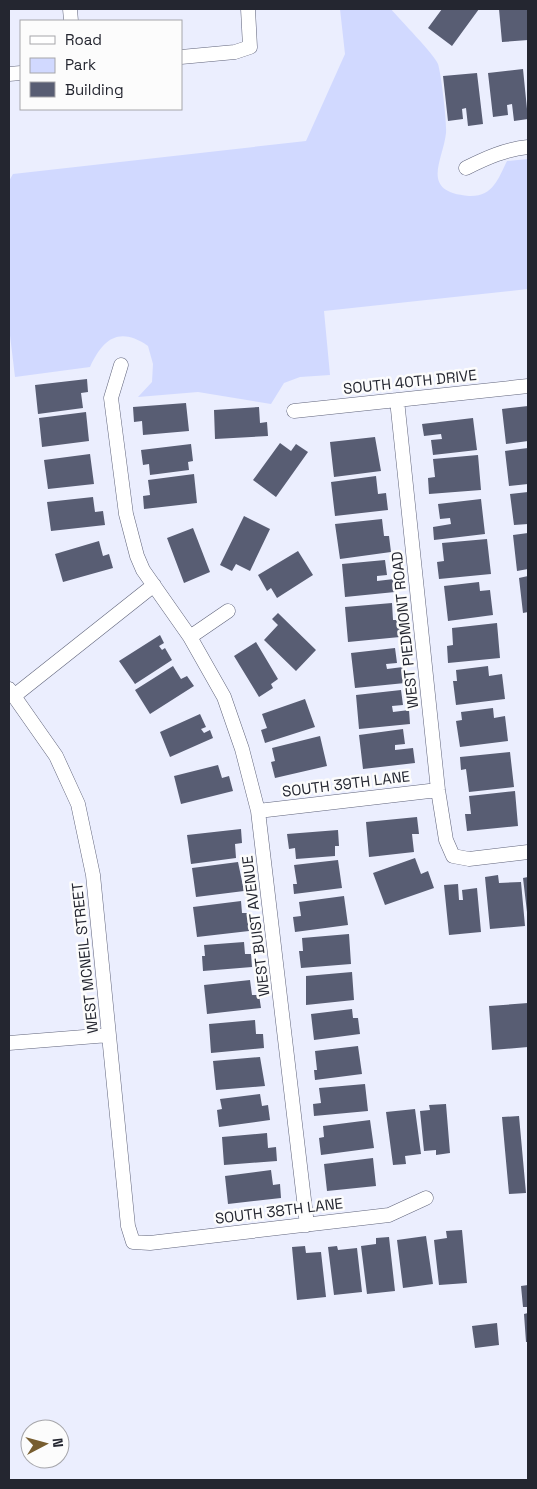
<svg xmlns="http://www.w3.org/2000/svg" width="537" height="1489" font-family="'Space Grotesk',sans-serif">
<style>
.green{fill:#d1d9ff}
.building{fill:#585d73}
.lines{fill:none;stroke-linecap:round;stroke-linejoin:round}
.street-casing{stroke:#60647b;stroke-width:15}
.street{stroke:#fff;stroke-width:14}
.labels{text-anchor:middle;stroke-width:5;stroke-linejoin:round;paint-order:stroke}
.street-label{font-size:15px;fill:#242630;stroke:#fcfcfc}
</style>
<rect width="100%" height="100%" fill="#ebeefe"/>
<path class="green" d="M340 9H391C399 19 435 55 438 64 441 73 447 123 446 133 443 161 419 192 469 196 493 197 498 179 507 161L528 159V289L324 311 330 375 300 377 284 383 271 404 198 392 138 397 152 382 153 364 148 346C119 326 103 339 90 367L15 377 9 327V181L13 174 306 141 345 54Z"/>
<path class="building" d="M442 9H479L452 46 428 28Z
M499 9H528V40L502 42Z
M523 69 528 119 514 121 512 104 507 105 508 115 493 117 488 73Z
M477 73 483 124 468 126 466 108 462 109 463 119 448 121 443 76Z
M87 379 88 392 81 393 83 408 38 414 35 385Z
M186 403 189 431 143 435 142 421 134 422 133 407Z
M528 406V441L506 444 502 409Z
M259 407 260 423 267 422 268 436 215 439 214 410Z
M86 412 89 441 42 447 39 418Z
M473 418 477 450 433 455 431 440 442 439 441 434 424 436 422 424Z
M375 437 381 471 334 477 330 442Z
M280 443 291 451 296 444 308 452 276 497 253 480Z
M191 444 193 461 188 462 189 470 150 475 149 464 143 465 141 450Z
M528 448V484L509 486 505 451Z
M90 454 94 484 48 489 44 460Z
M478 455 481 490 429 494 428 478 435 477 433 459Z
M194 474 197 503 144 509 143 496 150 495 148 480Z
M376 476 378 494 386 493 388 510 335 516 331 482Z
M528 492V524L514 525 510 494Z
M93 497 95 512 103 511 105 525 51 531 47 502Z
M481 499 485 534 434 540 433 527 451 524 450 518 440 519 438 504Z
M244 516 270 529 250 571 236 564 232 571 220 565Z
M382 519 384 536H389L391 552 340 559 335 524Z
M193 528 210 572 184 583 167 538Z
M528 533V569L517 571 513 535Z
M487 539 491 574 439 579 437 562 444 561 442 543Z
M99 541 103 556 109 554 113 568 63 582 55 554Z
M298 551 313 575 277 598 271 588 267 591 258 575Z
M385 560 387 575 377 576V581L394 579 395 592 345 597 342 564Z
M528 576V612L523 613 519 578Z
M479 582 480 591 490 590 493 615 448 621 444 586Z
M392 603 393 620H399L400 637 348 642 345 607Z
M278 613 316 650 296 671 264 640 278 625 272 619Z
M497 623 500 658 448 663 447 646 453 645 452 628Z
M160 635 164 643 159 646 162 650 165 648 172 660 135 684 119 661Z
M256 642 278 679 271 684 273 688 259 697 234 656Z
M395 648 397 663 386 664 387 669 403 667 405 683 355 688 351 653Z
M173 666 181 679 187 676 194 686 150 714 135 690Z
M488 666 489 676 502 674 505 699 456 705 453 681H457L456 670Z
M401 690 403 705 392 706 393 712 409 710 410 724 359 729 356 695Z
M305 699 315 727 265 743 261 730 267 728 262 714Z
M493 708 494 718 505 716 508 741 460 747 456 721 462 720 461 712Z
M200 714 206 727 201 729 204 733 210 730 213 738 170 757 160 732Z
M403 729 405 744 395 745V750L413 748 415 763 363 769 359 735Z
M320 736 327 766 275 778 271 762 275 761 272 748Z
M510 752 514 787 469 792 466 769 461 770 460 757Z
M218 765 222 778 229 776 233 791 181 804 174 776Z
M515 791 518 826 467 831 465 814H471L469 796Z
M417 817 419 834H412L414 852 369 857 366 822Z
M241 829 242 843 235 844 236 858 191 864 187 835Z
M338 830 339 846H335V856L296 859 295 848 289 849 287 834Z
M415 858 421 874 428 871 434 888 385 905 373 873Z
M338 860 342 888 294 894 293 884H297L294 865Z
M238 862 244 891 196 897 192 868Z
M498 875 499 883 521 882 525 926 490 929 485 877Z
M528 877V912H527L523 878Z
M458 884 459 900H463L462 890 477 888 481 932 449 935 444 885Z
M344 896 348 925 295 932 293 917 301 916 299 902Z
M241 901 242 913H247L249 931 197 937 193 907Z
M349 934 351 964 301 968 299 951H303L302 938Z
M244 942 245 954H251L252 967 203 971 202 956H205L204 945Z
M352 972 354 1000 306 1005V976Z
M250 980 252 995H259L261 1008 207 1014 204 985Z
M528 1003V1047L492 1050 489 1006Z
M352 1009 353 1018H358L360 1034 314 1040 311 1014Z
M255 1020 256 1034H263L264 1048 211 1053 209 1024Z
M358 1046 362 1074 315 1080 314 1070H317L315 1051Z
M260 1057 265 1086 216 1090 213 1061Z
M365 1084 368 1111 314 1116 313 1104 321 1103 319 1088Z
M260 1094 262 1106 268 1105 270 1120 219 1127 217 1110 222 1109 220 1099Z
M446 1104 450 1153 436 1155V1150L424 1151 420 1111 430 1110 429 1105Z
M415 1109 421 1154 405 1156 406 1164 393 1165 386 1112Z
M519 1116 526 1193 509 1194 502 1117Z
M370 1120 374 1148 321 1155 319 1138 324 1137 323 1126Z
M267 1133 268 1148 276 1147 277 1161 224 1165 222 1137Z
M373 1158 376 1186 327 1191 324 1164Z
M271 1170 273 1185 280 1184 281 1198 228 1204 225 1176Z
M462 1230 467 1283 439 1285 434 1240 447 1238 446 1231Z
M426 1236 433 1284 403 1288 397 1240Z
M389 1237 395 1291 367 1294 361 1246 376 1244V1238Z
M305 1246 306 1253 321 1252 326 1297 297 1300 292 1247Z
M337 1246 338 1250 357 1248 362 1292 334 1295 328 1247Z
M528 1285V1307H523L521 1286Z
M528 1313V1342H526L524 1314Z
M497 1323 499 1345 475 1348 472 1326Z"/>
<g class="lines">
<defs>
<path id="street" d="M70 9 71 21
M181 57 235 52 250 47 248 9
M9 74 21 73
M466 168C486 158 506 149 528 147
M121 365 111 398 126 514 137 556 143 570 190 637 224 697 242 749 258 811 307 1225
M397 400 438 790 446 840 453 856 469 859 528 852
M294 411 528 386
M190 637 228 611
M9 689 56 756 78 804 93 875 128 1226 133 1242 150 1243 389 1215 426 1198
M14 696 154 585
M258 811 438 790
M9 1043 109 1035"/>
</defs>
<use href="#street" class="street-casing"/>
<use href="#street" class="street"/>
</g>
<g class="labels">
<g class="street-label">
<text transform="translate(410 382) rotate(-6)" y="5">SOUTH 40TH DRIVE</text>
<text transform="translate(405 630) rotate(-96)" y="5">WEST PIEDMONT ROAD</text>
<text transform="translate(346 784) rotate(-7)" y="5">SOUTH 39TH LANE</text>
<text transform="translate(256 926) rotate(-97)" y="5">WEST BUIST AVENUE</text>
<text transform="translate(85 958) rotate(-96)" y="5">WEST MCNEIL STREET</text>
<text transform="translate(279 1211) rotate(-7)" y="5">SOUTH 38TH LANE</text>
</g>
</g>
<rect width="537" height="1489" fill="none" stroke="#242630" stroke-width="20"/>
<rect x="20" y="20" width="162" height="90" fill="#fcfcfc" stroke="#a6a6aa"/>
<rect x="30" y="36" width="25" height="8" fill="#ffffff" stroke="#a6a6aa"/>
<text x="65" y="45" font-size="15" fill="#242630">Road</text>
<rect x="30" y="58" width="25" height="15" fill="#d1d9ff" stroke="#a6a6aa"/>
<text x="65" y="70" font-size="15" fill="#242630">Park</text>
<rect x="30" y="82" width="25" height="15" fill="#585d73" stroke="#a6a6aa"/>
<text x="65" y="95" font-size="15" fill="#242630">Building</text>
<g transform="translate(45 1444) rotate(84)"><circle r="24" fill="#fcfcfc" stroke="#a6a6aa"/>
<path d="M0-4L9 19L0 12L-9 19Z" fill="#775d2f"/>
<text y="-8" font-size="14" font-weight="bold" text-anchor="middle" fill="#242630">N</text>
</g>
</svg>
